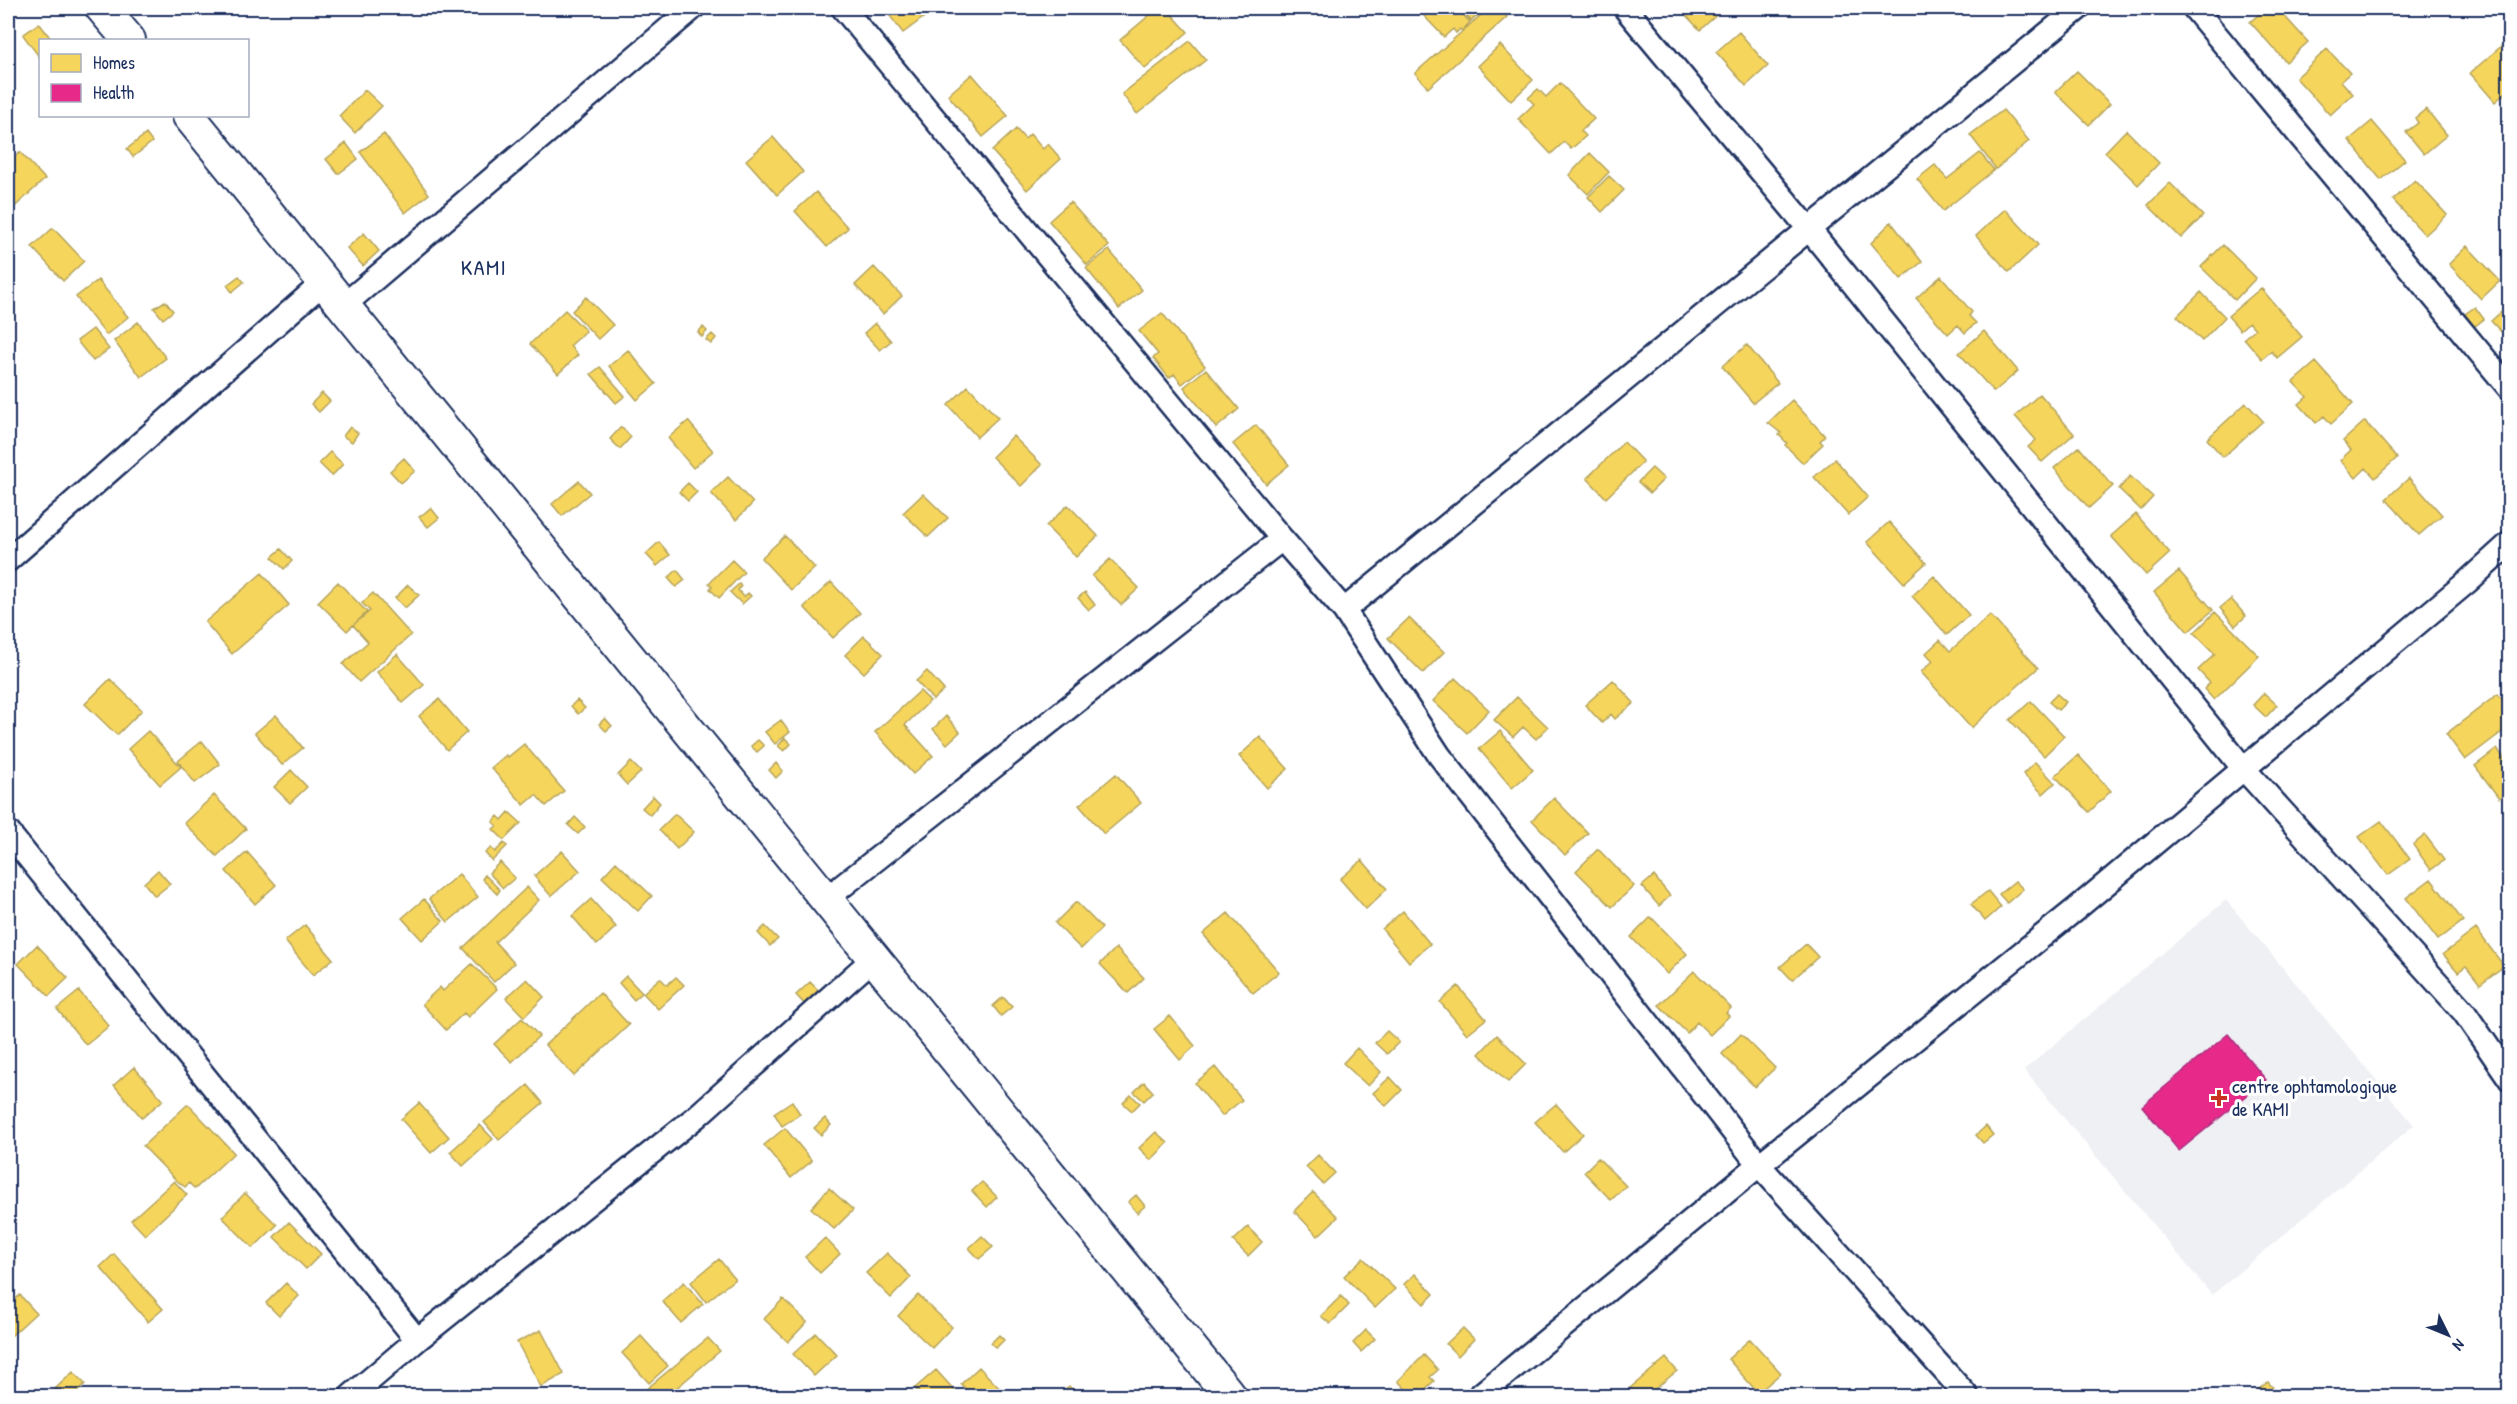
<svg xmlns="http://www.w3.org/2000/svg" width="2517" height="1404" font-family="'Patrick Hand',sans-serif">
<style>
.built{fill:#eff0f4}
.homes{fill:#f6d55c;stroke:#b4a35d;stroke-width:1.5}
.health{fill:#e7298a;stroke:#aa2b7d;stroke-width:1.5}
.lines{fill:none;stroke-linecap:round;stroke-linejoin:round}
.street-casing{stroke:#1b2f5e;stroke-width:27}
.secondary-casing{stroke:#1b2f5e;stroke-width:36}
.street{stroke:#fff;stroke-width:22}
.secondary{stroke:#fff;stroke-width:32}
.poi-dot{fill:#c8321e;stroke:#fff;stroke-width:2}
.labels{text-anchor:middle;stroke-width:6;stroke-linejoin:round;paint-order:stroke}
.poi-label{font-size:20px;fill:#1b2f5e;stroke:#fff;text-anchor:start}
.quarter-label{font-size:22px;letter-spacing:1.5px;fill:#1b2f5e;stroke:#fff}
</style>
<rect width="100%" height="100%" fill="#fff"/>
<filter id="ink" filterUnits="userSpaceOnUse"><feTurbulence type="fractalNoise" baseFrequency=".0167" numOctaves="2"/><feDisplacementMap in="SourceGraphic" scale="12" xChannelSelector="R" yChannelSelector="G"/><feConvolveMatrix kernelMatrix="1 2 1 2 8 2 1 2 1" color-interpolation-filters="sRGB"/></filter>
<g filter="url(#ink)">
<path class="built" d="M2226 900 2414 1125 2212 1295 2024 1070Z"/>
<path class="homes" d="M901 8H928L931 12 903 33 890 16Z
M1158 8H1166L1188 32 1145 69 1120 40Z
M1429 8H1456L1470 22 1462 31 1460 29 1456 33 1453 29 1444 37 1424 16 1431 9Z
M1459 8H1486L1471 21Z
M1489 8H1498L1507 17 1428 88 1415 73Z
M1679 8H1720L1722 10 1700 30Z
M2266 8H2277L2308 42 2286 62 2250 22Z
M39 23 52 40H40V58L23 35Z
M1739 32 1768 66 1746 86 1716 52Z
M1190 41 1206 60 1137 114 1122 94Z
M2505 43 2510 48V89L2495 102 2470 73Z
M1500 45 1533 80 1511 101 1478 66Z
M2327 49 2350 73 2341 81 2353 94 2330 115 2296 78Z
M2077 71 2110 104 2089 125 2055 92Z
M972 74 1008 116 983 137 948 95Z
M1560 83 1594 119 1581 131 1586 136 1571 149 1564 142 1551 154 1518 119 1534 104 1528 98 1538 89 1546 97Z
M365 90 382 106 355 133 339 116Z
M2426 109 2447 135 2424 154 2406 132 2418 123 2415 118Z
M2003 110 2029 141 1996 169 1970 135Z
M2372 121 2405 160 2381 180 2349 140Z
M1016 129 1025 139 1030 134 1043 149 1048 144 1061 159 1027 190 992 151Z
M2126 130 2159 163 2138 185 2105 152Z
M146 134 152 142 133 157 127 149Z
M384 134 429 194 405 213 360 152Z
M773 137 803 172 777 195 746 160Z
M346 143 358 159 338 174 326 159Z
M20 152 45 179 8 213V164Z
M1590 153 1609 172 1588 194 1569 175Z
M1980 153 1994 170 1943 211 1917 179 1935 165 1947 179Z
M1609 176 1624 190 1602 212 1588 197Z
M2415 180 2447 215 2425 235 2393 200Z
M2170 183 2203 216 2181 238 2148 205Z
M816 192 848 228 827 247 795 211Z
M1070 202 1109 246 1087 265 1049 221Z
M2005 209 2038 245 2009 272 1976 236Z
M1891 222 1922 262 1901 279 1871 243Z
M53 228 84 261 63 281 32 247Z
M364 233 379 251 363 266 347 248Z
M2223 245 2256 278 2235 300 2201 267Z
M2467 246 2500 281 2481 299 2449 264Z
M1109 250 1142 290 1119 309 1086 268Z
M874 267 902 296 883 314 855 285Z
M239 276 244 282 232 292 227 285Z
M1941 276 1972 312 1969 316 1976 323 1965 333 1958 325 1948 334 1916 298Z
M98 280 128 317 106 335 76 297Z
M2261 288 2302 337 2277 358 2271 351 2262 359 2244 338 2255 329 2249 322 2240 330 2228 316Z
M2201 292 2225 317 2202 341 2177 316Z
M586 297 613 325 598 339 572 311Z
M165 301 173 311 163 319 154 308Z
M2510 304V341L2491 321Z
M2475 307 2484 319 2474 327 2465 314Z
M565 310 586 331 570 346 578 355 558 374 530 344Z
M1162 313 1205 366 1182 384 1174 374 1169 378 1153 358 1158 354 1139 331Z
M138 322 166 358 141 377 114 341Z
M875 323 891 341 880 350 864 333Z
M703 327 707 331 702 337 698 332Z
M93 329 109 349 93 361 77 341Z
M1984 331 2018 371 1994 392 1959 353Z
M712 334 716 338 711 344 706 340Z
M1747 345 1778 383 1753 403 1722 366Z
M628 350 656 384 637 400 609 366Z
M2316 362 2353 404 2331 424 2324 416 2316 423 2299 404 2307 397 2293 382Z
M600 367 625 396 616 403 591 374Z
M1206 369 1239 409 1216 428 1184 387Z
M968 386 998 418 977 437 948 405Z
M322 393 330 401 319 412 311 404Z
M2040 394 2074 434 2042 462 2028 447 2036 440 2015 416Z
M1792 400 1825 436 1820 441 1823 444 1803 463 1785 445 1787 443 1779 435 1781 433 1768 423Z
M2246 403 2263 421 2223 457 2207 439Z
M688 421 713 451 693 468 668 438Z
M2365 421 2397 458 2375 478 2366 468 2356 478 2340 460 2351 450 2343 441Z
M1256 425 1289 465 1266 484 1233 444Z
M350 427 358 433 352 442 343 436Z
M621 427 631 437 620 449 610 439Z
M1013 436 1042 465 1021 486 992 457Z
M1624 442 1643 462 1606 498 1587 478Z
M2079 447 2113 486 2089 508 2054 468Z
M330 452 343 464 332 476 319 463Z
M404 458 415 471 401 483 390 471Z
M1835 459 1868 497 1848 515 1814 477Z
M1652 468 1664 479 1650 493 1638 482Z
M2130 476 2153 497 2141 510 2119 489Z
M728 477 753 503 736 520 711 493Z
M2409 478 2442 515 2419 535 2386 499Z
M579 481 590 493 562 516 552 504Z
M688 483 697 492 688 501 679 492Z
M923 494 948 518 928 537 903 513Z
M1068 505 1098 536 1076 557 1046 526Z
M431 508 439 518 428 527 419 517Z
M2136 514 2170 553 2146 575 2111 536Z
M1889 522 1926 563 1904 583 1867 542Z
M785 536 815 568 791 590 761 558Z
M659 542 670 555 657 566 646 554Z
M281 549 292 561 284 569 272 557Z
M1110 559 1139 588 1121 605 1092 576Z
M732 560 744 572 719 598 710 589 712 586 709 583Z
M677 570 685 580 676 587 668 578Z
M2179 571 2213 610 2188 632 2154 592Z
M262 573 289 605 232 654 205 622Z
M1934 576 1969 615 1947 635 1912 596Z
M338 582 367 612 347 631 318 602Z
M831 582 860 613 833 638 804 607Z
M739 584 741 586 738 590 744 597 748 593 751 596 742 604 730 592Z
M408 585 419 595 405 608 395 598Z
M1085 592 1095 605 1089 610 1078 598Z
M373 593 411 635 359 682 343 664 368 642 353 625 370 611 362 603Z
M2231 599 2246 616 2235 626 2220 608Z
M2215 612 2259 656 2214 700 2204 689 2210 683 2198 670 2215 654 2194 633Z
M1990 615 2038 668 1971 728 1921 672 1933 661 1926 653 1940 640 1950 651Z
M1409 618 1444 652 1423 673 1388 638Z
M864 636 883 654 864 673 845 655Z
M397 654 424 685 403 703 377 672Z
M927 671 944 690 933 700 916 681Z
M1455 678 1489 710 1467 733 1433 701Z
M110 679 142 710 117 735 85 704Z
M1613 680 1634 703 1615 719 1611 714 1602 723 1585 705Z
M920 691 930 701 905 725 933 756 913 774 875 732Z
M2264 693 2277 705 2266 717 2253 705Z
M2057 694 2066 702 2058 710 2049 702Z
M2498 694 2510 709V726L2465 760 2446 734Z
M1517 697 1548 727 1536 739 1523 727 1513 737 1494 720Z
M439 699 467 732 447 750 419 716Z
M577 700 585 708 578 714 571 706Z
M2031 701 2064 736 2044 756 2010 720Z
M276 715 303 748 282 765 255 733Z
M946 716 960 732 947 744 933 729Z
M605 718 612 726 606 731 599 724Z
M781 720 790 732 775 744 765 732Z
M148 731 181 767 160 785 128 749Z
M1500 731 1533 770 1512 788 1479 749Z
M1260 737 1288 769 1267 788 1239 756Z
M785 738 791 744 784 751 778 746Z
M758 740 764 746 757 752 751 746Z
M202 741 220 764 195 783 178 761Z
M524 744 564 791 546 806 536 795 524 805 491 768 506 755 508 757Z
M2497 749 2510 765V790L2499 798 2475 766Z
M2078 755 2111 791 2089 812 2055 776Z
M631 762 641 772 627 785 618 775Z
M2035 762 2055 783 2043 794 2023 774Z
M776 763 783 771 776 778 769 770Z
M291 770 307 787 290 803 274 787Z
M1116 774 1141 803 1104 834 1079 805Z
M214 795 246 829 217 856 184 823Z
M653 796 660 803 650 815 642 808Z
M1554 798 1588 833 1565 855 1532 820Z
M509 812 521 823 504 840 493 829 497 826 493 822 498 816 502 820Z
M675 814 694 832 677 849 659 830Z
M575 817 585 827 578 834 568 825Z
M2381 821 2410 859 2388 875 2359 837Z
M2425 835 2444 860 2431 870 2413 845Z
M504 843 507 846 492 861 485 853 491 848 495 852Z
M1598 849 1634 886 1612 907 1576 871Z
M562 851 580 871 551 896 534 876Z
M247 852 276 885 255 904 226 871Z
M1362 860 1387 889 1366 909 1340 879Z
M500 862 515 878 503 888 489 873Z
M616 862 652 896 638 911 602 877Z
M158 870 170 884 155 896 144 883Z
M459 874 478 897 448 922 429 899Z
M485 875 500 890 497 894 482 879Z
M1654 876 1670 896 1659 906 1642 886Z
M2431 879 2463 921 2438 940 2406 898Z
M2015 881 2023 889 2007 903 1999 894Z
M527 887 539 900 495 942 514 963 494 982 463 948Z
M1988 891 2001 907 1985 921 1971 904Z
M424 899 443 921 422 940 402 918Z
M591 899 616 927 597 945 572 916Z
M1076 902 1102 928 1081 949 1055 923Z
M8 906 16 914 8 924Z
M1403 911 1430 944 1409 962 1382 929Z
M1228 913 1279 972 1253 993 1203 934Z
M1651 917 1687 954 1667 974 1631 937Z
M305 925 333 959 313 975 285 941Z
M765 926 778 939 770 946 758 933Z
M2476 929 2504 966 2480 984 2466 966 2458 972 2443 954Z
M1806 944 1818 957 1792 980 1780 967Z
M37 945 68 978 49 996 18 964Z
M1116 948 1144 978 1128 993 1100 964Z
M472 964 497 989 468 1017 464 1013 446 1030 422 1004 440 987 443 991Z
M1694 971 1731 1008 1726 1013 1729 1016 1710 1035 1697 1022 1687 1033 1659 1005Z
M626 976 642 993 634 1000 619 983Z
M676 977 684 985 658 1009 643 993 660 978 667 985Z
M527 979 544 997 524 1017 506 998Z
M810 982 820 992 810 1010 796 995Z
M1458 986 1486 1019 1467 1034 1440 1002Z
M79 991 109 1026 86 1045 57 1009Z
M600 993 629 1025 574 1076 545 1045Z
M1003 997 1012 1007 1001 1016 993 1006Z
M2510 1011V1023L2503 1015Z
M1170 1016 1195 1046 1180 1060 1154 1029Z
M522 1018 539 1036 512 1062 494 1044Z
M1387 1031 1399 1042 1387 1054 1375 1043Z
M1741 1034 1775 1068 1755 1087 1722 1054Z
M1497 1035 1526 1064 1508 1082 1479 1054Z
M1357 1048 1381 1072 1368 1086 1343 1063Z
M134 1067 163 1100 142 1118 114 1085Z
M1215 1067 1242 1100 1222 1116 1195 1083Z
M1390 1077 1402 1090 1386 1106 1373 1093Z
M1144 1082 1153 1092 1144 1101 1134 1092Z
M528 1085 543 1103 499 1140 484 1122Z
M1131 1095 1140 1103 1132 1111 1123 1103Z
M792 1101 800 1114 782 1126 774 1113Z
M419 1103 449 1137 431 1153 401 1119Z
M188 1104 234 1153 195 1189 189 1183 185 1187 176 1180 143 1146Z
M1556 1104 1583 1134 1563 1152 1535 1122Z
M825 1118 831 1125 821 1135 814 1128Z
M480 1125 493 1139 463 1166 450 1152Z
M1986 1126 1993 1135 1983 1143 1976 1135Z
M785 1128 812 1161 791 1178 764 1145Z
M1156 1132 1168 1143 1151 1160 1139 1148Z
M1318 1155 1335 1173 1323 1184 1306 1167Z
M1598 1158 1626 1186 1611 1200 1584 1172Z
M174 1181 187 1195 145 1235 131 1220Z
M982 1182 997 1197 987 1207 972 1191Z
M829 1188 853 1210 834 1229 811 1208Z
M1313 1192 1338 1217 1318 1236 1294 1211Z
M245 1193 277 1225 253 1248 222 1217Z
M1136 1195 1145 1206 1137 1213 1128 1202Z
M289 1222 321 1254 306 1269 274 1237Z
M1248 1227 1262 1242 1248 1256 1233 1241Z
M982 1236 993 1247 979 1259 969 1248Z
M825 1238 840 1254 820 1273 805 1257Z
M8 1253 16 1262 8 1270Z
M887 1253 911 1277 891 1298 866 1273Z
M114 1254 163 1309 148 1322 100 1267Z
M1363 1258 1395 1289 1375 1308 1344 1276Z
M719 1259 735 1279 706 1302 691 1282Z
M1415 1274 1434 1294 1424 1304 1404 1284Z
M684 1282 703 1304 681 1323 662 1301Z
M286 1283 299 1296 279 1316 266 1303Z
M20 1295 36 1313 11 1336 8 1333V1306Z
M918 1295 952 1327 932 1348 898 1316Z
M1341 1296 1349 1305 1330 1324 1321 1316Z
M783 1299 807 1322 788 1342 764 1319Z
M1463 1328 1474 1339 1458 1356 1446 1344Z
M541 1330 564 1374 541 1387 517 1342Z
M1366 1330 1375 1339 1361 1352 1353 1343Z
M816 1333 837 1355 814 1376 793 1354Z
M999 1335 1004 1340 996 1348 991 1343Z
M641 1336 668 1366 649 1383 622 1353Z
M708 1338 720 1351 667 1396H638Z
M1750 1339 1781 1373 1758 1393 1728 1359Z
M1424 1355 1438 1370 1430 1377 1434 1381 1421 1393 1418 1390 1412 1395 1398 1381Z
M1666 1358 1677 1371 1646 1396H1637L1630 1388Z
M979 1367 1007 1396H973L961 1384Z
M936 1370 955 1391 949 1396H922L915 1388Z
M73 1372 85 1384 73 1396H63L55 1389Z
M2268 1382 2280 1396H2250Z
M1069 1386 1078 1396H1057Z
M1789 1389 1795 1396H1781Z"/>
<path class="health" d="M2228 1034 2266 1080 2179 1151 2142 1106Z"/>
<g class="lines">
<defs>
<path id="street" d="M843 8 1282 539 1344 610 1439 755 1759 1165 1967 1396
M1625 8 1809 229 2243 768 2464 1012 2510 1079
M2194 8 2510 389
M344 305 693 8
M8 560 324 282
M1344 610 2079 8
M8 832 417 1340
M826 899 1282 539
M351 1396 417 1340 696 1117 874 958
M1479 1396 1759 1165 2076 909 2467 582 2510 543"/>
<path id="secondary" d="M102 8 129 40
M189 116 1230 1396"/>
</defs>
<use href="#street" class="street-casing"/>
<use href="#secondary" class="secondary-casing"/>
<use href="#street" class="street"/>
<use href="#secondary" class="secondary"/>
</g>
</g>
<path class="poi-dot" d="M2216 1089h6v6h6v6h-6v6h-6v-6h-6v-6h6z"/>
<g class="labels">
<g class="poi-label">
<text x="2232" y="1093">centre ophtamologique<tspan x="2232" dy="23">de KAMI</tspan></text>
</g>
<g class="quarter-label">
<text x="484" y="275">KAMI</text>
</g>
</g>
<rect width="2517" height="1404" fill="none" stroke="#fff" stroke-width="30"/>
<rect x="15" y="15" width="2487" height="1374" fill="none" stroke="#1b2f5e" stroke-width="2" filter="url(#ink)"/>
<rect x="39" y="39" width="210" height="78" fill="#ffffff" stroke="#a4acbf" stroke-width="1.5"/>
<rect x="51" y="54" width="30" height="18" fill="#f6d55c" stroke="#a4acbf" stroke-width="1.5"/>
<text x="93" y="69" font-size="18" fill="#1b2f5e">Homes</text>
<rect x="51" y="84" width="30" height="18" fill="#e7298a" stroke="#a4acbf" stroke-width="1.5"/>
<text x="93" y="99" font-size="18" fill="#1b2f5e">Health</text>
<g transform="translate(2448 1335) rotate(133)" stroke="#ffffff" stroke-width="4.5" paint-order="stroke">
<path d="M0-4.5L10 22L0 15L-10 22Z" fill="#1b2f5e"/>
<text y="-9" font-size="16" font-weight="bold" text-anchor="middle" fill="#1b2f5e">N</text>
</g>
</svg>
